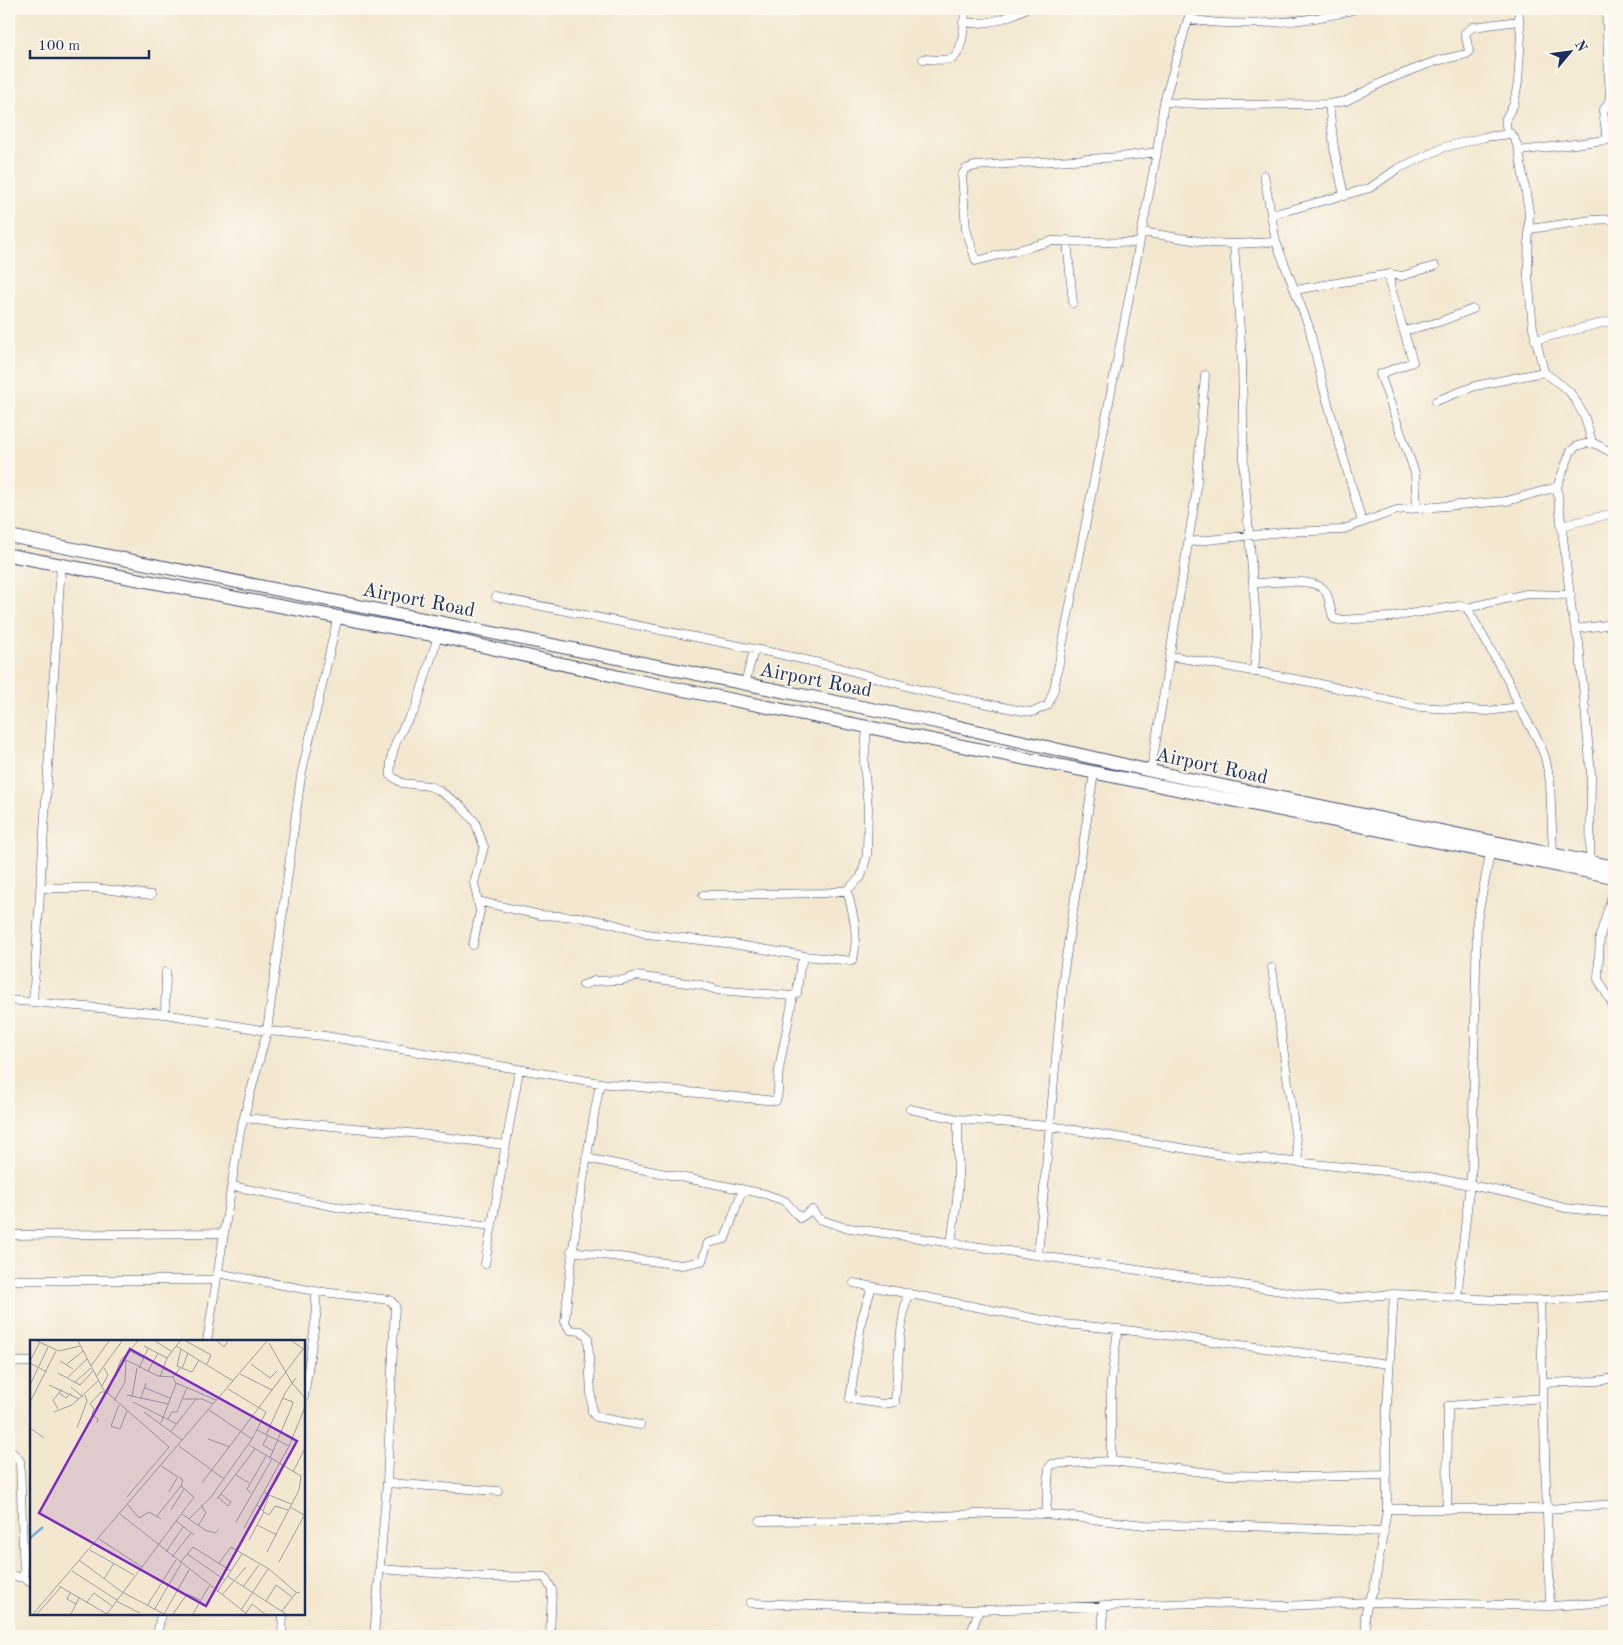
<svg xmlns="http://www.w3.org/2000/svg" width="1623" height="1645" font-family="'Old Standard TT',serif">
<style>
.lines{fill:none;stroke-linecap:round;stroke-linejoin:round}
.minor-casing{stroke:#3b4b6f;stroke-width:9}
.trunk-casing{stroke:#3b4b6f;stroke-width:14}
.minor{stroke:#fff;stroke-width:8}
.trunk{stroke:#fff;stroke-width:12}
.labels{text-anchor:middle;stroke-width:4;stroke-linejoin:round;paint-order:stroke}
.street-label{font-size:20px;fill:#1b2f5e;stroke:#fbf7ec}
.inset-river{fill:none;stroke:#76abe3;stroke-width:2.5}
.inset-road{fill:none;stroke:#9d9da2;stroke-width:1}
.view{fill:#7b2cbf;fill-opacity:0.15;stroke:#7b2cbf;stroke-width:2.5}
.inset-edge{fill:none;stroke:#1b2f5e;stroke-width:2.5}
</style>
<rect width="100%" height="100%" fill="#fbf7ec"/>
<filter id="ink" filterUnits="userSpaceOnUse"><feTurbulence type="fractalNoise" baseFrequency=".02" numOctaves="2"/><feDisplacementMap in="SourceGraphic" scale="10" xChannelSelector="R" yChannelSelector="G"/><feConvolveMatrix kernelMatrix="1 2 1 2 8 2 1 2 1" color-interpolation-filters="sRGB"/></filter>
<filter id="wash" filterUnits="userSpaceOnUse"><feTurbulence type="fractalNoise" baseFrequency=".0096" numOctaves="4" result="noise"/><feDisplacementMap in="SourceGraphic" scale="20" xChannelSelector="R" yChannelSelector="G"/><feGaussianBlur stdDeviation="1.12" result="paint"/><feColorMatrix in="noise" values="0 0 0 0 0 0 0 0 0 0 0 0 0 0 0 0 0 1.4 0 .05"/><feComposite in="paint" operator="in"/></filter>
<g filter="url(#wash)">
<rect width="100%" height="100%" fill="#f3e7cf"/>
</g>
<g filter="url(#ink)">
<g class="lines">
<defs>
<path id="minor" d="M1518 9 1521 35 1518 82 1514 104 1506 118V125L1507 131 1514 137 1519 151 1529 212 1528 277 1533 328 1544 372 1569 391 1577 403 1585 418 1592 442
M1606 9 1610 100 1603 111 1607 139
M1189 19C1237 28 1309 23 1356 9
M963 22C987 26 1004 19 1025 9
M923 59C932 59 943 61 951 59 963 56 965 20 965 9
M1164 102 1219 105 1329 104 1346 101 1389 79 1436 61 1467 54 1469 51 1465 33 1473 27 1518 21
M1329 104 1334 148 1344 196
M1519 151 1614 139
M1264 175 1276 242 1309 327 1323 386 1362 522
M1271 215 1370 188 1397 169 1445 147 1485 137 1511 134
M1530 229 1592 220 1614 219
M1142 232 1211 243 1234 244 1276 242
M1067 240 1073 303
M1139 243 1052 241 976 261 966 229 962 175 966 169 975 166 1120 157 1157 152
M1234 244 1242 359 1244 471 1257 633 1254 672
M1390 274V285L1413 362 1380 374 1415 473 1417 508
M1295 290 1390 274 1402 276 1435 266
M1404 331 1439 322 1473 309
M1535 340 1614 320
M1436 401 1475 386 1544 372
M1561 526 1614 513
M1189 542 1283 532 1341 530 1397 510 1507 501 1557 487
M1253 583C1270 583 1317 576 1326 592 1330 600 1330 611 1334 619L1340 620 1390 617 1459 606 1467 608 1526 594 1571 595
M496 597 774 653 837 667 924 691 1023 711 1033 712 1048 705 1054 689 1157 152 1164 102 1191 9
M1467 608 1510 684 1519 707 1537 738 1545 757 1550 781 1553 854
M1576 629 1614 624
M438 636 415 710C401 728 388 753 391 776L402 783 429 786 438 790 461 806 475 822 484 847 474 883 480 911 473 945
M1171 656 1316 683 1418 707 1488 711 1519 707
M745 683 754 650
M1151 771 1196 494 1205 375
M1590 862 1591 774 1579 643 1572 613 1557 487 1571 451 1577 446 1592 442 1614 454
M41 888H96L151 895
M1614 889 1600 936 1598 979 1614 1007
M703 895 826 893 847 890
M477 901 540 915 579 917 610 923 647 934 726 943 805 956
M1272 968 1299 1162
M583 985 594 981 623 980 636 976 701 985 717 990 793 996
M9 1000 165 1014 267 1031 325 1036 600 1083 776 1101C780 1091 777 1080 779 1070 783 1045 789 1021 793 996L797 993 800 967 805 956 852 961C860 939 853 912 847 890L861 877 867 855 868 807 864 764 867 727
M33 1002 61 565
M165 1014 166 972
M600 1083C585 1163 572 1242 565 1322L570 1330 581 1331 588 1337 592 1412 596 1417 640 1425
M910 1109 958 1119 1051 1126 1223 1155 1415 1174 1509 1193 1565 1208 1614 1213
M244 1118 420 1134 505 1145
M586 1158 765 1194 785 1201 800 1218 812 1210 819 1219 843 1227 1337 1299 1394 1294 1457 1297 1472 1166 1477 920 1491 849
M232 1186 342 1208 492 1226
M9 1235 224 1233
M951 1244 958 1191V1119
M571 1251 682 1265 702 1261 708 1243 725 1239 742 1191
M1038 1255 1064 970 1094 773
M485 1264 519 1070
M217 1273 315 1291 390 1300 395 1305 387 1483 374 1636
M9 1280H216
M854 1283 1063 1324 1118 1329 1389 1364
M872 1287 862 1318 850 1399 883 1404 895 1402C898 1366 899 1329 908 1293
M1457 1297C1510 1303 1561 1300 1614 1295
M1540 1301 1550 1606
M207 1341 240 1132 267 1031 301 776 338 616
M9 1362H31
M1543 1383 1597 1381 1614 1378
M304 1397 317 1310 315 1291
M9 1453H13L20 1461 24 1578
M1111 1461V1381L1118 1329
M387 1483 498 1491
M1387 1509H1548L1614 1504
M1447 1509 1448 1406 1543 1398
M1046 1514 1049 1468 1052 1464 1111 1461 1228 1475 1307 1477 1386 1475
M760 1521 875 1520 993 1513 1046 1514 1145 1525 1247 1526 1384 1532
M381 1569 484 1577H545L552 1590 550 1636
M9 1575 24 1578 31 1583
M750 1603 979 1610 1199 1603 1285 1606 1368 1602 1550 1606 1614 1602
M1103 1605V1636
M157 1636 161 1614
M282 1636 283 1614
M970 1636 979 1610
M1367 1636 1365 1616 1368 1602 1374 1589 1387 1509 1386 1422 1394 1294"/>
<path id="trunk" d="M9 536 946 724 1151 771 1614 867
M9 555 438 636 624 678 1614 877"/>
</defs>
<use href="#minor" class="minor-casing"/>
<use href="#trunk" class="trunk-casing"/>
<use href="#minor" class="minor"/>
<use href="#trunk" class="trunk"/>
</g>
</g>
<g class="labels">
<g class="street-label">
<text transform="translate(419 599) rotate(11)" y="7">Airport Road</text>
<text transform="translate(816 679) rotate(11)" y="7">Airport Road</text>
<text transform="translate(1212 765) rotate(12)" y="7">Airport Road</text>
</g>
</g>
<g transform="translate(30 1340)">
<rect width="275" height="275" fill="#f3e7cf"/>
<path class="inset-river" d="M0 198 13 187"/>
<path class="inset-road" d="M7 1 29 11 50 6M48 1 73 49 139 107 97 157M125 1 141 11M156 1 181 15 177 24M187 1 194 7 198 1M262 1 275 10M239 3 262 43 275 58M114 6 137 18M146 6 203 41M151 9 147 26 162 32 169 20M99 10 113 18M92 18 128 36 143 37M0 21 10 2M30 21 43 29M0 23 17 32M37 24 53 11M221 24 240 38 247 31M61 26 79 1M109 28 118 9M152 29 158 13M118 31 128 13M28 33 50 45 63 31M210 34 242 50M38 37 57 19M66 37 92 1M130 37 137 18 150 1M45 42 61 28M146 43 186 60M0 45 18 7M19 45 49 59M72 46 78 35 74 28M41 47 53 57M115 48 140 58M198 49 236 72 222 99M29 53 36 58 41 53M77 54 91 20 108 1M97 55 138 64M102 57 107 28M111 58 116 43M153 59H172L183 64M84 61 95 42 96 20M0 62 26 11M103 62 147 84M89 65 81 86 90 89 97 71M28 69 23 60 32 49M24 72 42 65 68 41M114 72 152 100M138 79 142 72H147L157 47M67 83 68 79 62 74 64 69 60 64 71 52H76M131 83 146 44 143 37 150 28M0 88 14 98M47 88 57 61 55 55M227 90 259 106M141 91 166 59M236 95 255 53 266 38M238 95 233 105 243 111M178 99 200 107M219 105 271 136 269 150 237 212M149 106 194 139M240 118 262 66 263 62 252 58M263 132 275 108M206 135 219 143M246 142 253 127M172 143 273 9M139 152 147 138M221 153 217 149 236 116M239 155 261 164M188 157 198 166 201 162 191 154M187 159 225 109M98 165 109 178 119 172 131 179M260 167 274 175M141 170 154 149M233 171 239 155 234 152M234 172 239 175 245 166 258 170M90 174 217 274M152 174 175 190 185 193 189 189M127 176 151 146M159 179 181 157 222 99 179 70M146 181 164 195M206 182 242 119M227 185 247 195M168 186 176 173 171 165M214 188 259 106 275 67M69 199 112 227M219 200 234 172 227 165M60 210 104 235M136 212 153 187M157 214 195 240M142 217 161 193M49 220 92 252 134 274M249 222 275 174M150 223 163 207 201 231M189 223 201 207 239 229 267 253 270 252M42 231 87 260M197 236 256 274M74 239 84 223M29 246 77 274M213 247 229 225M187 252 212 214M40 253 37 259 46 264M192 255 216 227M86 261 110 273M236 261 246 245 262 257M56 263 64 253 82 266M117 266 146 220M124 270 151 224M211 270 238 229M252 271 266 253M216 273 222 264 235 274M3 274 237 1M7 274 31 247M41 274 49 258M77 274 164 157 151 146 153 140 131 126M134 274 159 230M143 274 157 254 170 260M163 274 179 246"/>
<path class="view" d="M100 9 267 101 176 266 9 173Z"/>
<rect width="275" height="275" class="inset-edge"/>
</g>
<rect width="1623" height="1645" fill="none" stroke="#fbf7ec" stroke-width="30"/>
<g transform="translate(1570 52) rotate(61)" stroke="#fbf7ec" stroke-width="4" paint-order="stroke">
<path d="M0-4L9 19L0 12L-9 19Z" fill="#1b2f5e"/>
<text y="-8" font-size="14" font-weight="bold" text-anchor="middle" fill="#1b2f5e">N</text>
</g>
<path d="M30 50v8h119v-8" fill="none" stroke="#1b2f5e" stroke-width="2.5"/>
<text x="38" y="50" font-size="15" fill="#1b2f5e" stroke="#fbf7ec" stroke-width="4" paint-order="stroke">100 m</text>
</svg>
